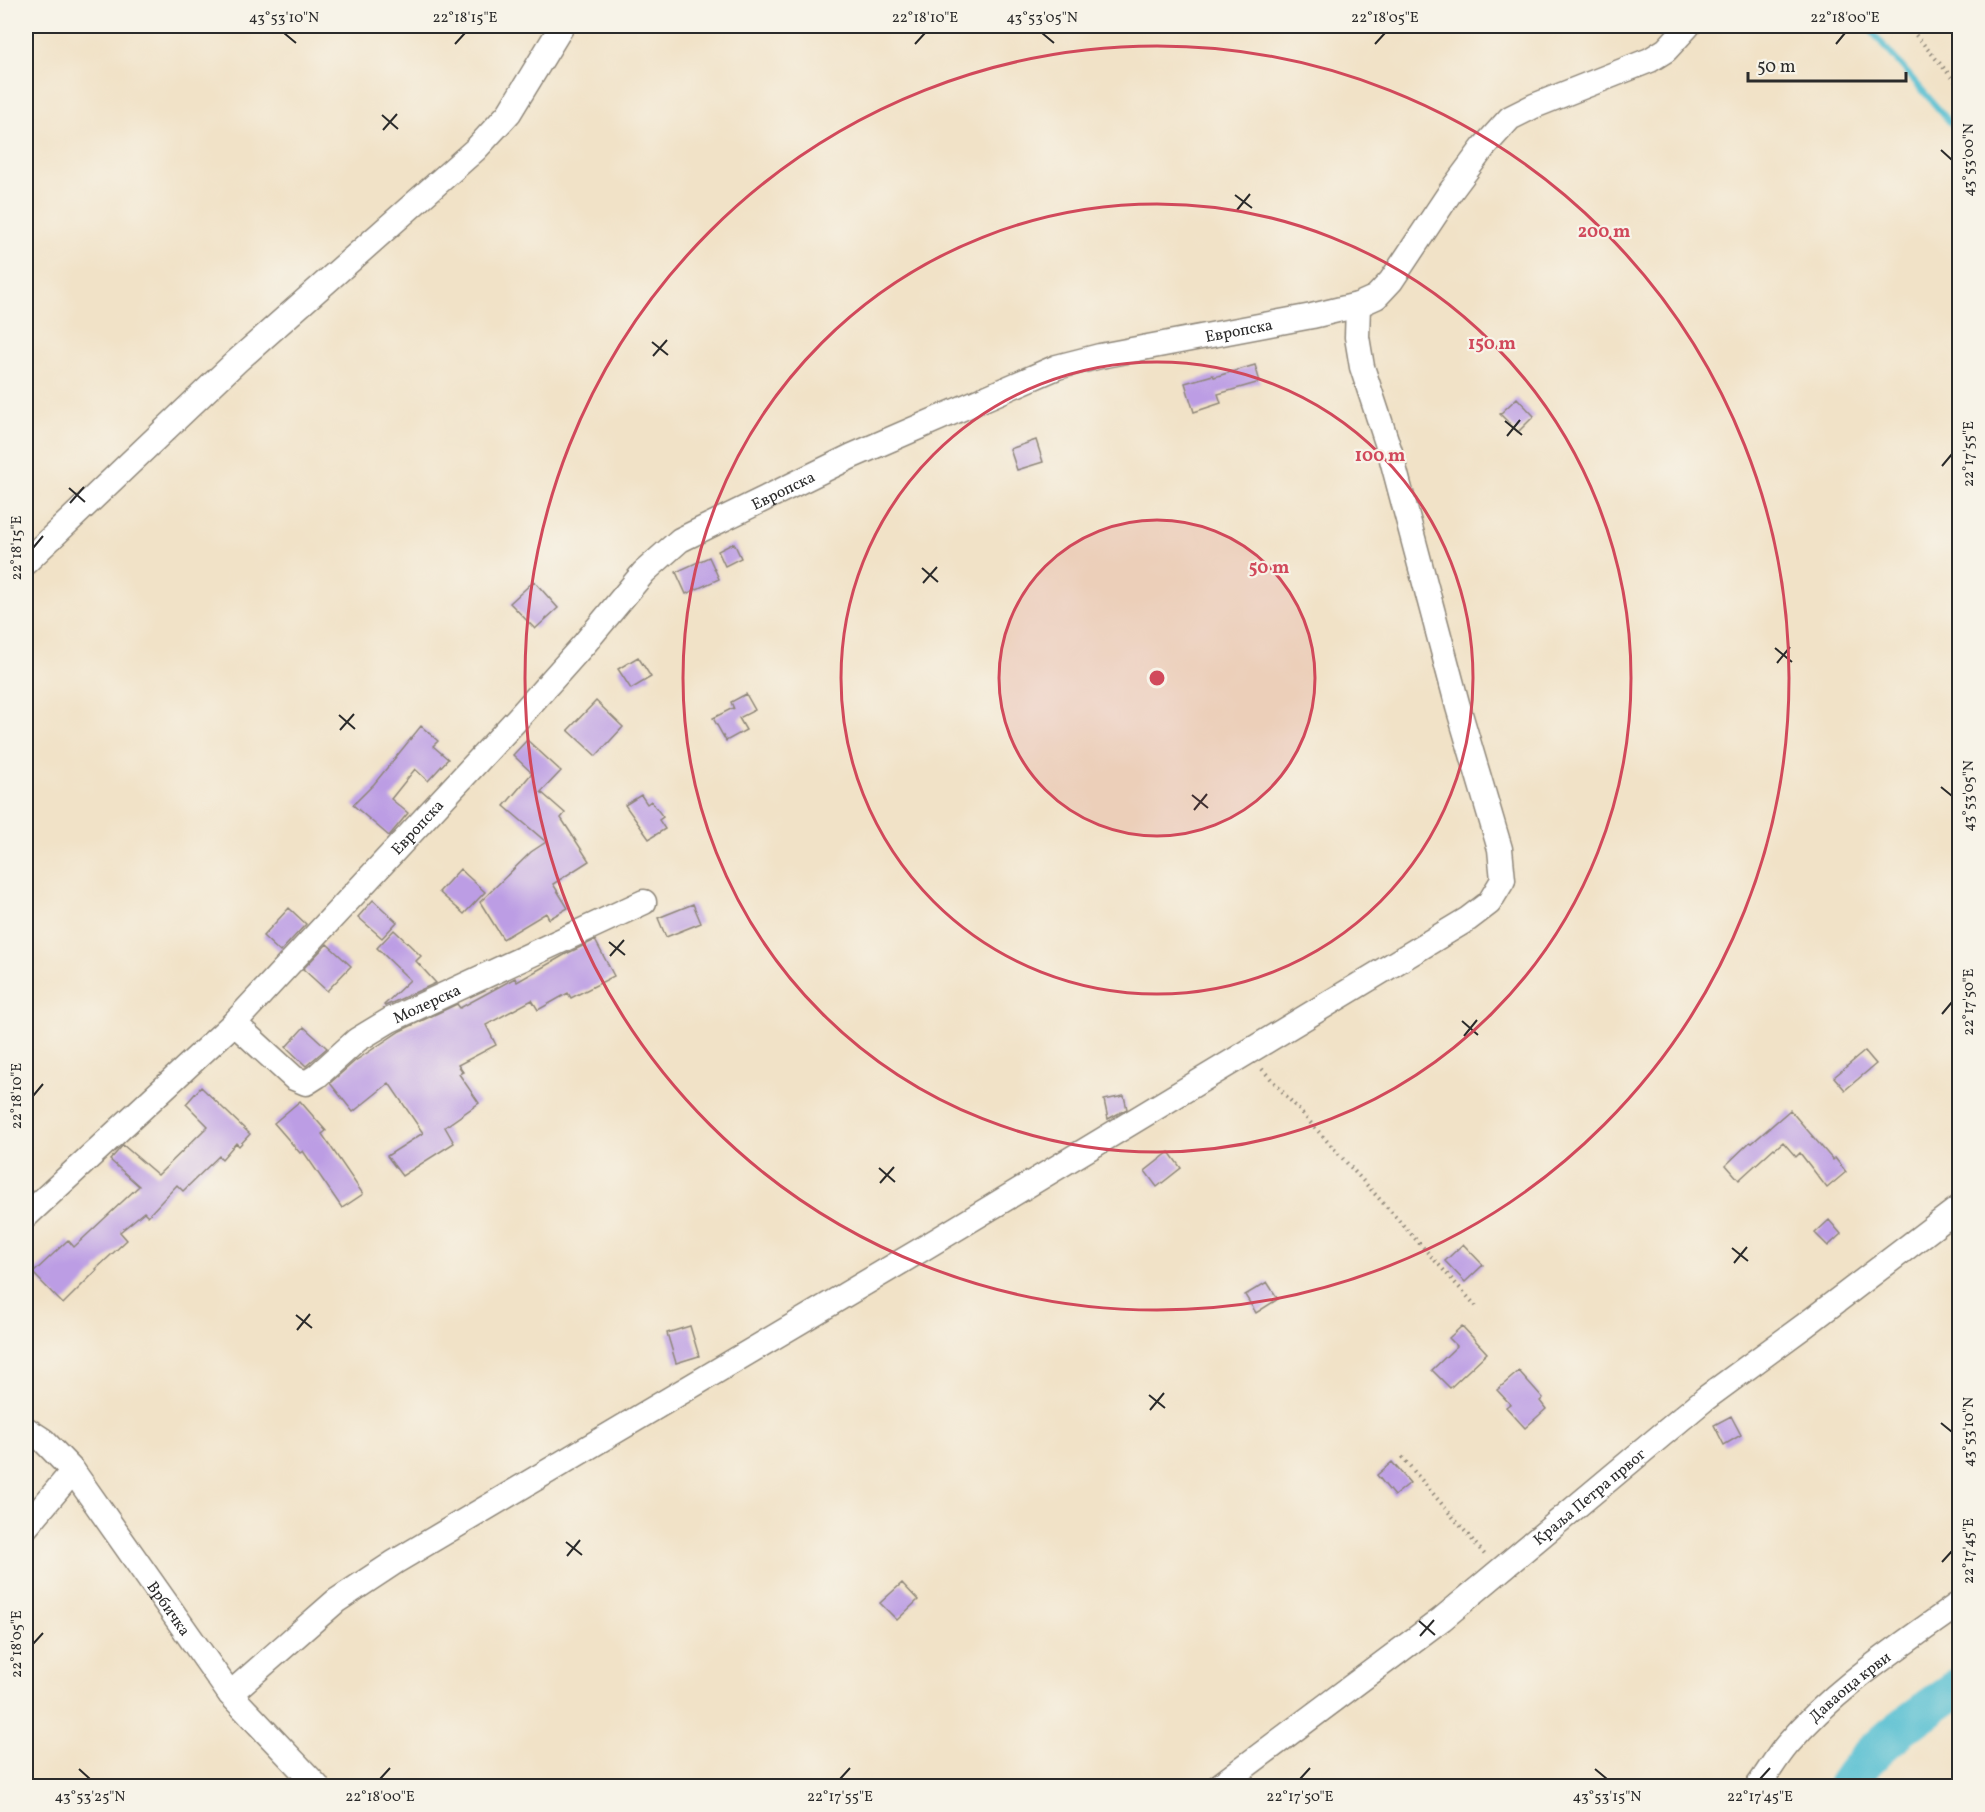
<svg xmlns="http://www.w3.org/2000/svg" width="1985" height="1812" font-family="Vollkorn,serif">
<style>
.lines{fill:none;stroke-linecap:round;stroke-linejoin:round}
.stream{stroke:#56bfd2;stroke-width:6}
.river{stroke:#56bfd2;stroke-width:38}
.building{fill:#bc9de4}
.minor-casing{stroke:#8e8679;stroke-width:27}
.path{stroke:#8e8679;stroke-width:4;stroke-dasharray:1.5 4.5;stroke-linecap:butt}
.minor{stroke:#fff;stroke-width:24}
.ticks{fill:none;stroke:#2b2b2b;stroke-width:2}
.ring{fill:none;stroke:#d1495b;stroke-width:3}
.labels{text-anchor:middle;stroke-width:4.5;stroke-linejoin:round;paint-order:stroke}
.street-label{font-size:16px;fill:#2b2b2b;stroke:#f7f3e8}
.centre{fill:#d1495b;stroke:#f7f3e8;stroke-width:3}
.ring-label{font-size:18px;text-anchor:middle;font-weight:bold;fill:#d1495b;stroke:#f7f3e8;stroke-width:4.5;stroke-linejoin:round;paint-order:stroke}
.neatline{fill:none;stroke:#2b2b2b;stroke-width:2}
.ticks-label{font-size:15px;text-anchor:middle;fill:#2b2b2b}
</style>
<rect width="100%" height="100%" fill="#f7f3e8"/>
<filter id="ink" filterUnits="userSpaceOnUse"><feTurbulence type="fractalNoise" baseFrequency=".0167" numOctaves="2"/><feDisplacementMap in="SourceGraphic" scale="12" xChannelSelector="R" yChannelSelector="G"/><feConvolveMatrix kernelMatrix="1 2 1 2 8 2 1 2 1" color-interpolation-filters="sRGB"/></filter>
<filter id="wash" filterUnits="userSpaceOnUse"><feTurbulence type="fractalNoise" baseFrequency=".008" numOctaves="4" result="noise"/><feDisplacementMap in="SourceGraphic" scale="24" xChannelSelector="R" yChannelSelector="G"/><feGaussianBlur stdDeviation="1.35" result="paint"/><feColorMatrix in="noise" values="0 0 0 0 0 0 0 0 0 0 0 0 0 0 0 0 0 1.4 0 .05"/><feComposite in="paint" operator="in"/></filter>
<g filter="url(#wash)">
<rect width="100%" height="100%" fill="#f1e2c7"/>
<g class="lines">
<path class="stream" d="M1867 26 1960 134"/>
<path class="river" d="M1846 1786C1872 1744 1920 1715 1960 1686"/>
</g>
<g id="blocks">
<path class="building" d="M1255 365 1260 382 1218 394 1221 403 1194 412 1185 383 1213 375 1214 377Z
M1517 398 1534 416 1518 432 1500 414Z
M1036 440 1043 462 1017 470 1010 449Z
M734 543 741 558 725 566 718 551Z
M709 557 719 579 686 594 676 572Z
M534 581 558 608 535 629 510 603Z
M638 657 651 677 631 689 618 669Z
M746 694 755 710 739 718 746 730 726 741 713 718 733 708 734 709 731 702Z
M596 701 623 727 596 756 568 730Z
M421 726 438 741 433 746 448 759 428 781 415 769 391 799 408 813 389 836 353 805 374 784Z
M527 740 561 771 541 792 565 813 561 818 589 861 553 884 568 908 549 919 546 913 503 939 480 902 531 852 546 842 504 806 532 773 513 755Z
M641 795 647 804 651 801 663 817 659 820 665 829 649 839 625 805Z
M460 869 485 892 464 914 439 892Z
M373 900 397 922 382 938 358 917Z
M693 904 701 923 666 937 658 918Z
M289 908 306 924 280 952 263 936Z
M394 930 421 956 416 961 436 983 385 1006 384 1005 410 980 377 948Z
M595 940 614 976 571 998 568 993 538 1010 532 1000 486 1025 496 1045 458 1065 463 1072 459 1074 479 1103 445 1127 454 1143 402 1176 387 1156 423 1133 389 1083 353 1112 330 1083 355 1061 400 1031 457 1004 460 1008 515 978 517 982 566 954Z
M327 944 351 966 327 991 303 969Z
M304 1027 327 1048 306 1066 286 1047Z
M1865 1051 1876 1064 1845 1090 1834 1077Z
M201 1087 250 1134 239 1146 236 1143 222 1159 219 1156 183 1191 177 1185 148 1216 144 1212 120 1232 127 1240 96 1269 97 1270 63 1304 33 1273 68 1240 74 1247 139 1186 110 1160 123 1145 158 1175 208 1126 186 1104Z
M1124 1096 1127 1109 1108 1119 1104 1100Z
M300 1101 326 1131 322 1134 363 1194 342 1208 303 1151 300 1153 274 1123Z
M1790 1110 1833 1160 1835 1158 1846 1172 1827 1188 1800 1153 1796 1157 1783 1142 1775 1149 1774 1148 1739 1180 1726 1165 1750 1142 1752 1143Z
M1169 1152 1181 1168 1157 1187 1145 1171Z
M1829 1220 1841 1234 1828 1246 1815 1233Z
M1463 1244 1483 1265 1465 1282 1445 1261Z
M1267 1282 1278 1299 1256 1313 1245 1295Z
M690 1326 699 1356 676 1363 667 1333Z
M1462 1326 1487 1353 1450 1388 1432 1370 1457 1346 1449 1338Z
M1519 1371 1543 1398 1540 1401 1546 1409 1525 1428 1506 1407 1510 1404 1497 1390Z
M1731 1416 1741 1435 1724 1445 1714 1425Z
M1392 1462 1410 1483 1394 1496 1377 1475Z
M902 1583 918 1600 897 1620 880 1603Z"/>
</g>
</g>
<g filter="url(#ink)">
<use href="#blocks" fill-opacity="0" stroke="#8e8679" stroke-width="1.5"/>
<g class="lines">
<defs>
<g id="minor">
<path d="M26 562 237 361 476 149 509 113 562 26"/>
<path id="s1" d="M234 1023 294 1078 306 1083 317 1076 357 1040 390 1020 644 902"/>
<path id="s2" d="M26 1216 234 1023 519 717 585 643 644 572 680 540 852 456 1057 367 1100 356 1312 316 1358 305 1376 297 1391 281 1451 191 1483 148 1510 118 1534 106 1650 60 1666 50 1688 26"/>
<path id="s3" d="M26 1429 43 1440 73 1471 230 1694 317 1786"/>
<path d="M26 1527 73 1471"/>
<path d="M230 1694 336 1601 395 1562 919 1251 1468 919 1489 903 1503 880 1500 849 1458 707 1390 452 1362 367 1357 337 1358 305"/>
<path id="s4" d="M1219 1786 1442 1619 1706 1398 1804 1326 1960 1207"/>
<path id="s5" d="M1758 1786C1768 1773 1776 1758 1787 1745 1836 1687 1899 1647 1960 1603"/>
</g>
</defs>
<use href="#minor" class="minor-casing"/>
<path class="path" d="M1908 26 1960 87
M1262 1069 1476 1306
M1402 1457 1485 1555"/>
<use href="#minor" class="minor"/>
</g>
</g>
<path class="ticks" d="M284 33 296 43M1042 33 1054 43M455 44 465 33M915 44 925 33M1375 44 1385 33M1836 44 1845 33M382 115 398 129M383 130 397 114M1941 150 1952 160M1235 195 1252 208M1237 210 1250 194M652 342 668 355M653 356 667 340M1505 421 1522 435M1507 436 1520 420M1942 466 1952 454M69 488 85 502M70 503 84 487M33 548 43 536M922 568 938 582M923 583 937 567M1775 648 1792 662M1777 663 1790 647M339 715 355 729M340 730 354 714M1941 787 1952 796M1192 795 1208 808M1194 810 1207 794M609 942 625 955M610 956 624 940M1942 1014 1952 1002M1462 1021 1478 1035M1464 1036 1477 1020M33 1096 43 1084M879 1168 895 1182M880 1183 894 1167M1732 1248 1748 1261M1734 1263 1747 1247M296 1315 312 1328M297 1330 310 1314M1149 1395 1165 1408M1150 1410 1164 1393M1941 1423 1952 1432M566 1542 582 1555M567 1556 580 1540M1942 1562 1952 1551M1419 1621 1435 1635M1420 1636 1434 1620M33 1644 43 1633M79 1769 90 1779M1595 1769 1607 1779M380 1779 390 1768M840 1779 850 1768M1300 1779 1310 1768M1760 1779 1770 1768"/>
<circle cx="1157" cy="678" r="158" fill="#d1495b" fill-opacity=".12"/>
<g class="ring">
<circle cx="1157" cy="678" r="158"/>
<circle cx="1157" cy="678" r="316"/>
<circle cx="1157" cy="678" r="474"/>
<circle cx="1157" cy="678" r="632"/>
</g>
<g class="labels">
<g class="street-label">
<text dy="6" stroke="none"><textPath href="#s2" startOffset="1542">Европска</textPath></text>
<text dy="6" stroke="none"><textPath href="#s2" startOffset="1056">Европска</textPath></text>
<text dy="6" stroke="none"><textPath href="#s2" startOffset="552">Европска</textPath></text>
<text dy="6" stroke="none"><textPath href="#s1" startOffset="240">Молерска</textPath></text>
<text dy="6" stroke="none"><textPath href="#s4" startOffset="470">Краља Петра првог</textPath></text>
<text dy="6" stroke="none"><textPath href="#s3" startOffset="231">Врбичка</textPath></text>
<text dy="6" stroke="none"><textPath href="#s5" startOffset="136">Даваоца крви</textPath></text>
</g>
</g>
<circle cx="1157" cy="678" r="9" class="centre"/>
<g class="ring-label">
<text x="1604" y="237">200 m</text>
<text x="1492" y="349">150 m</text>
<text x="1380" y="461">100 m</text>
<text x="1269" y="573">50 m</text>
</g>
<rect width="1985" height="1812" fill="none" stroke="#f7f3e8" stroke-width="66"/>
<path d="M1748 72v9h158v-9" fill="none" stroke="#2b2b2b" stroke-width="3"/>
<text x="1757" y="72" font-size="18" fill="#2b2b2b" stroke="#f7f3e8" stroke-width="4.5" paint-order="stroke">50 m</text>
<rect x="33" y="33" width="1919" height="1746" class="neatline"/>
<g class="ticks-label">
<text x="284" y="22">43°53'10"N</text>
<text x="465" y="22">22°18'15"E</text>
<text x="925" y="22">22°18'10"E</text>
<text x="1042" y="22">43°53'05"N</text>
<text x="1385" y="22">22°18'05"E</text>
<text x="1845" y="22">22°18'00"E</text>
<text transform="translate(1968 160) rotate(-90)" y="5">43°53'00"N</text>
<text transform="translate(1968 454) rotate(-90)" y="5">22°17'55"E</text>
<text transform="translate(16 548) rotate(-90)" y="5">22°18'15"E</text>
<text transform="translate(1968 796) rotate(-90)" y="5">43°53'05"N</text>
<text transform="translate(1968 1002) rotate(-90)" y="5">22°17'50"E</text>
<text transform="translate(16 1096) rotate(-90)" y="5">22°18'10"E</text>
<text transform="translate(1968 1432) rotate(-90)" y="5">43°53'10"N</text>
<text transform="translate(1968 1551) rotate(-90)" y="5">22°17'45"E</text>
<text transform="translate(16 1644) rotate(-90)" y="5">22°18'05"E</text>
<text x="90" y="1801">43°53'25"N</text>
<text x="380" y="1801">22°18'00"E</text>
<text x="840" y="1801">22°17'55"E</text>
<text x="1300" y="1801">22°17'50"E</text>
<text x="1607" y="1801">43°53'15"N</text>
<text x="1760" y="1801">22°17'45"E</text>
</g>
</svg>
